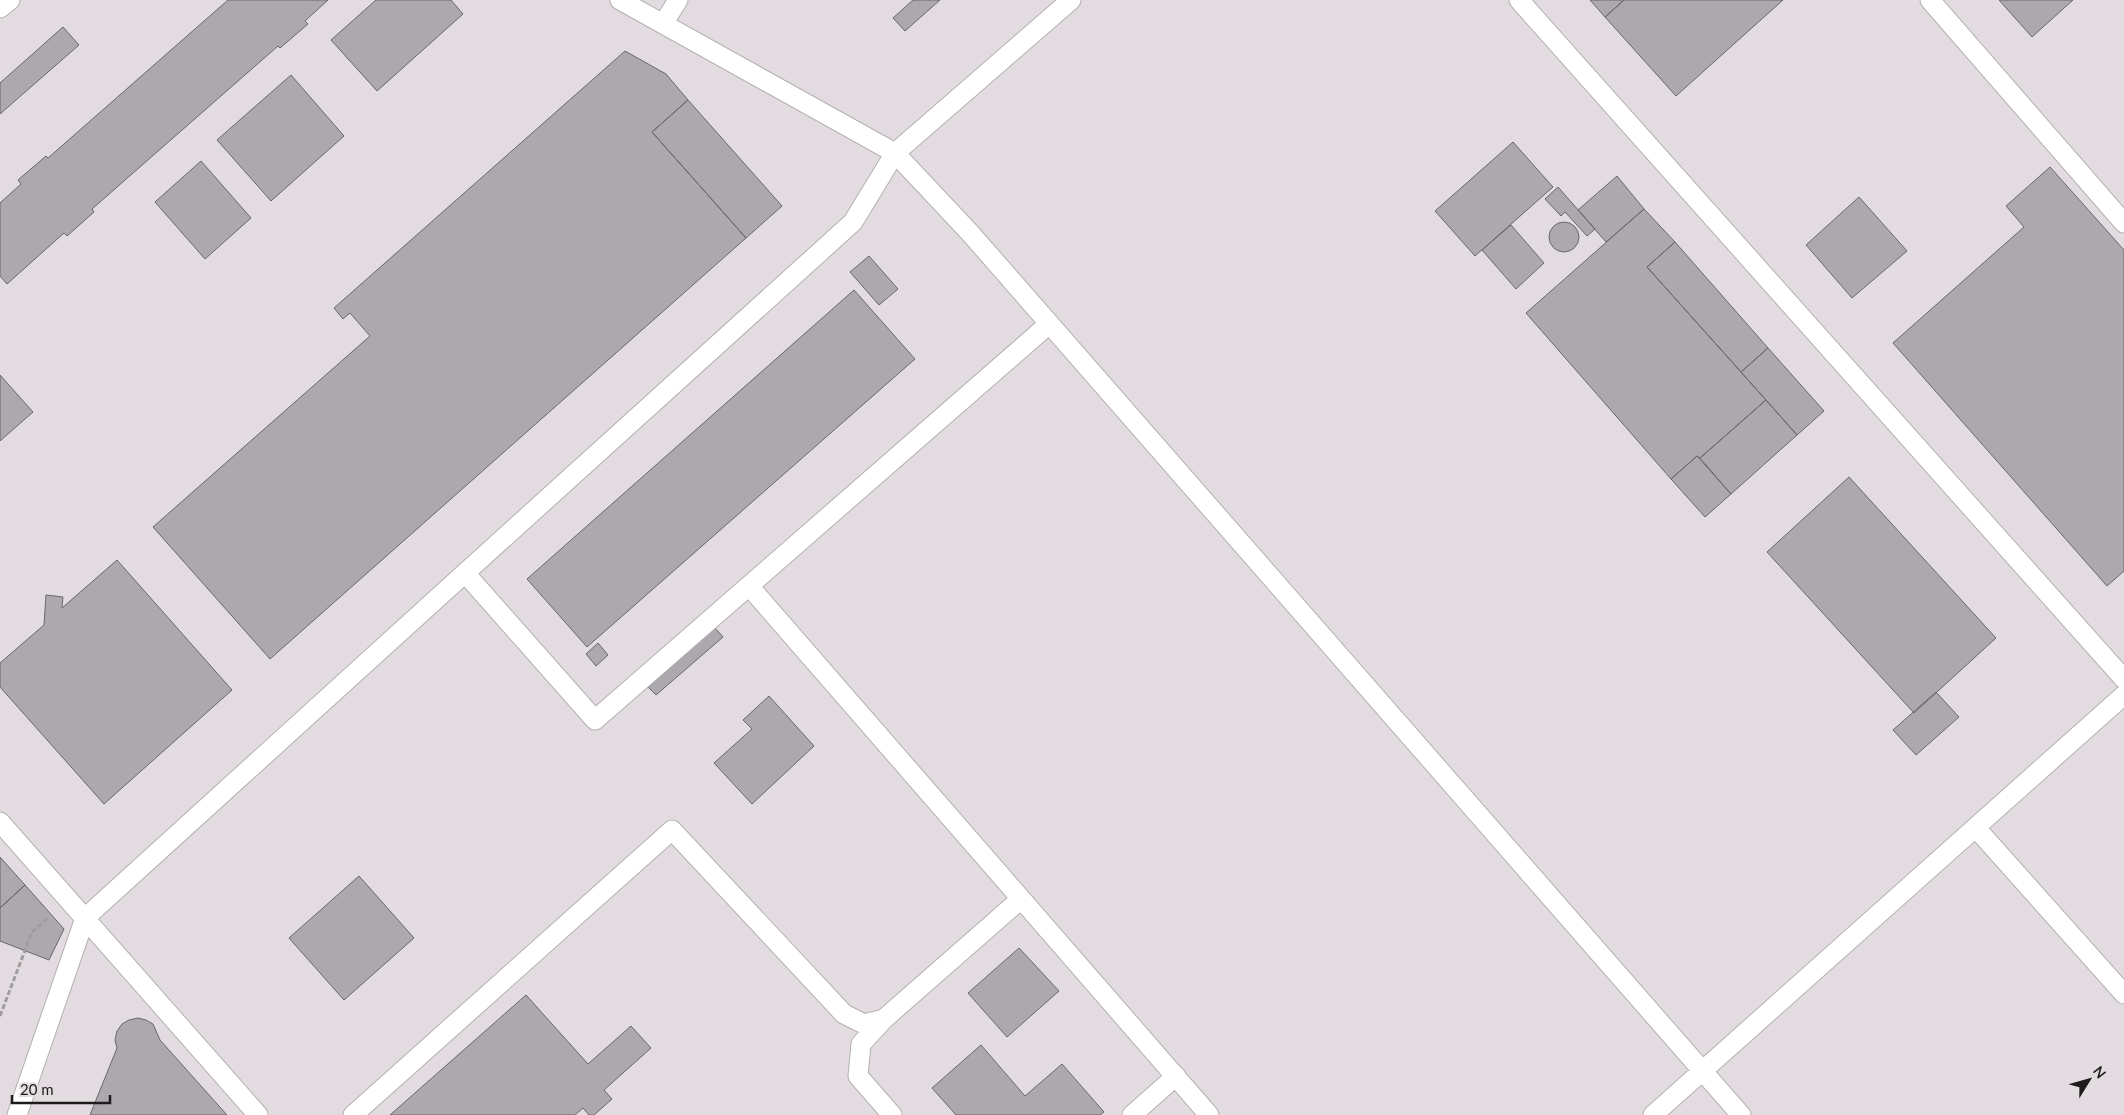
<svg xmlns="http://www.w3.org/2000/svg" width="2124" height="1115" font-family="Lato,sans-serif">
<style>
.building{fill:#aca9ae;stroke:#69676b}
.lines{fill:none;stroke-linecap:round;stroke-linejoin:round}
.service-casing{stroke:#b4afb3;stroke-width:21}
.path{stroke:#a09b9e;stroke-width:3;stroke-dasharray:5 2.5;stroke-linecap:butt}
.service{stroke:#fff;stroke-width:19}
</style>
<rect width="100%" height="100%" fill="#e2dce0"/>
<path class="building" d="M228 0H328L305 21 308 24 280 48 278 46 92 209 94 212 67 236 64 233 7 284 0 276V203L21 184 18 180 46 156 48 158Z
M376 0H451L463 14 377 91 331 40Z
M913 0H940L905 31 893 18Z
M1590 0H1624L1605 17Z
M1624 0H1783L1676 96 1605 17Z
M1999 0H2073L2032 37Z
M63 27 79 45 0 114V83Z
M625 51 666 74 688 100 652 132 746 238 270 659 153 527 370 336 350 313 343 319 334 308Z
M291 75 344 136 271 201 217 140Z
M688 100 782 206 746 238 652 132Z
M1513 142 1553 187 1475 256 1435 211Z
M201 161 251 218 205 259 155 202Z
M2050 167 2124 250V571L2107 586 1893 343 2024 227 2006 206Z
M1617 176 1644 209 1606 242 1578 210Z
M1558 187 1595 229 1587 236 1565 212 1561 216 1545 199Z
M1859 197 1907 251 1852 298 1806 245Z
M1644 209 1675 242 1647 267 1766 400 1700 458 1697 456 1671 479 1526 313Z
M1549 237a15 15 0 1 1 30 0a15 15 0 1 1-30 0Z
M1511 225 1544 263 1516 289 1482 250Z
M1675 242 1768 348 1741 372 1647 267Z
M869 256 898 289 879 305 850 272Z
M854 290 915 359 587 647 527 579Z
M1768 348 1824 411 1797 435 1741 372Z
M0 375 33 412 0 441Z
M1766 400 1797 435 1731 494 1700 458Z
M1697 456 1731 494 1705 517 1671 479Z
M1849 477 1996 638 1914 713 1767 552Z
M117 560 232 690 104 804 0 687V663L44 625 46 595 63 597 62 608Z
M715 628 723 637 656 695 648 687Z
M598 643 608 655 596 666 586 654Z
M1936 692 1959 717 1916 755 1893 730Z
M769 696 814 746 752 804 714 763 752 729 743 720Z
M0 857 25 885 0 908Z
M359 876 414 938 344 1000 289 938Z
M25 885 64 929 49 960 0 941V908Z
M1019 948 1059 991 1007 1037 968 993Z
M526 995 588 1064 631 1026 651 1048 604 1090 612 1099 594 1115H589L583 1108 575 1115H390Z
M138 1018 146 1020 153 1024 160 1040 227 1115H90L117 1048 115 1040 117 1031 122 1024 129 1020Z
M981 1045 1025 1096 1062 1064 1104 1112 1100 1115H956L932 1088Z"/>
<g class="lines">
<defs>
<path id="service" d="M620 0 895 153 971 234 1741 1115
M1519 0 2124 679
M1930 0 2124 223
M0 8 10 0
M663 24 678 0
M1049 324 595 720 465 573 853 222 895 153 1071 0
M749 586 1209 1115
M0 822 258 1115
M1976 828 2124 994
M884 1019 861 1044 858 1076 892 1115
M17 1115 85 918 465 573
M353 1115 672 830 844 1014 864 1024 884 1019 1021 899
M1132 1115 1176 1076
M1653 1115 2124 695"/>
</defs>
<use href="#service" class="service-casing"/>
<path class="path" d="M0 1016 32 932 49 917"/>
<use href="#service" class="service"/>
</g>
<g transform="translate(2089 1080) rotate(53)" stroke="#e2dce0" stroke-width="4" paint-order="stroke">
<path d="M0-4L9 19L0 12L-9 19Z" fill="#1d1b1c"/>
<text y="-8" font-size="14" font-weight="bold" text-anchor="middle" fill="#1d1b1c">N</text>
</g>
<path d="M12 1095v8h98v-8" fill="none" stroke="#1d1b1c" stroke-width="2.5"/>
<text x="20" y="1095" font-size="15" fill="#1d1b1c" stroke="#e2dce0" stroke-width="4" paint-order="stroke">20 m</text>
</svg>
